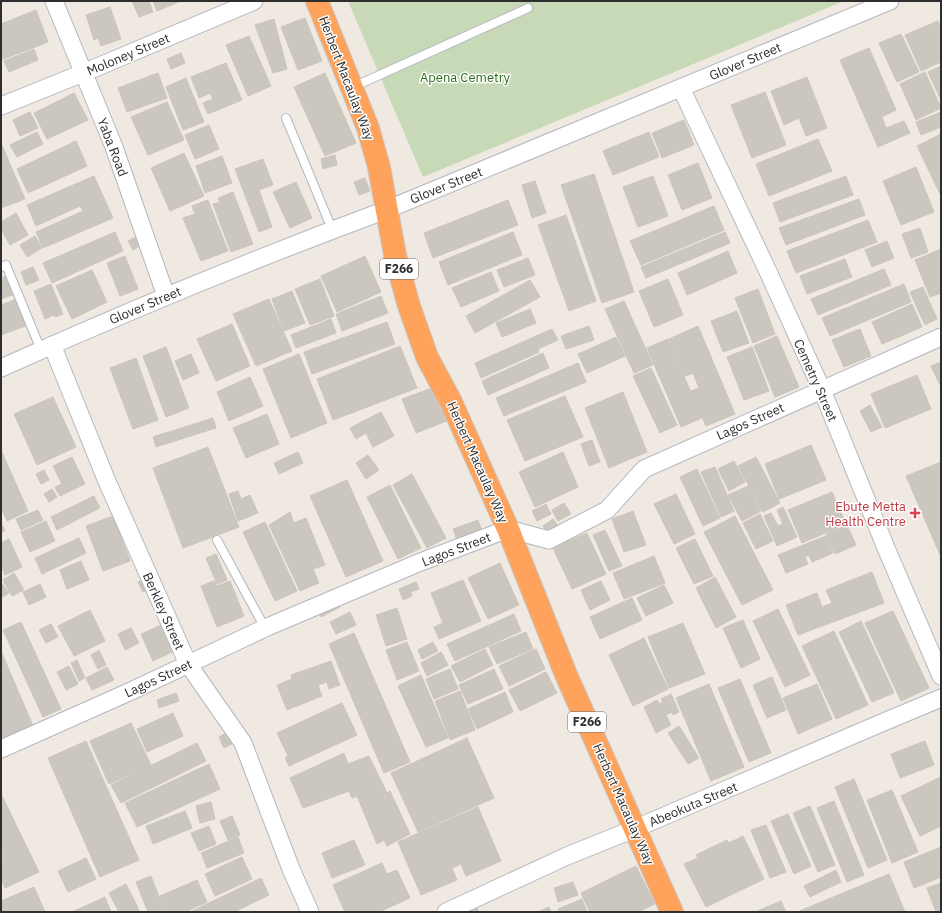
<svg xmlns="http://www.w3.org/2000/svg" width="942" height="913" font-family="'IBM Plex Sans',sans-serif">
<style>
.cemetery{fill:#c8d9b8}
.building{fill:#cbc7bf;stroke:#cbc5ba}
.lines{fill:none;stroke-linecap:round;stroke-linejoin:round}
.lane-casing{stroke:#b4b7c1;stroke-width:10}
.street-casing{stroke:#b4b7c1;stroke-width:19}
.highway-casing{stroke:#c9c9c9;stroke-width:24}
.lane{stroke:#fff;stroke-width:8}
.street{stroke:#fff;stroke-width:17}
.highway{stroke:#ffa35c;stroke-width:22}
.health-dot{fill:#e0444e;stroke:#fff;stroke-width:1.5}
.labels{text-anchor:middle;stroke-width:3;stroke-linejoin:round;paint-order:stroke}
.shield{fill:#fff;stroke:#6d6d6d;stroke-width:1}
.shield-label{font-size:12px;font-weight:bold;fill:#2e2e2e}
.street-label{font-size:13px;fill:#2e2e2e;stroke:#fff}
.park-label{font-size:13px;fill:#2c6e1b;stroke:#fff}
.health-label{font-size:13px;fill:#be3a42;stroke:#fff;text-anchor:end}
</style>
<rect width="100%" height="100%" fill="#efe9e1"/>
<path class="cemetery" d="M348 1H844L423 177Z"/>
<path class="building" d="M132 1H149L153 12 139 17Z
M153 1H181L157 11Z
M110 7 121 39 101 46 98 38 94 40 86 15Z
M36 10 48 42 1 60V24Z
M305 18 322 61 298 70 281 27Z
M274 19 287 69 273 73 255 25Z
M938 21 941 28V62L921 71 905 35Z
M901 34 919 72 897 82 879 43Z
M249 36 271 86 248 96 226 45Z
M869 48 896 110 882 117 886 128 904 121 910 133 878 147 840 60Z
M34 49 38 60 9 72 4 61Z
M181 53 185 63 171 69 167 59Z
M226 63 242 100 208 114 203 103 213 99 210 93 199 98 191 77Z
M941 66V100L928 72Z
M925 72 941 108 916 120 900 84Z
M158 73 167 98 127 112 118 88Z
M325 73 356 143 325 156 294 87Z
M807 77 827 128 806 136 799 118 784 125 771 91Z
M186 78 204 122 183 130 166 87Z
M765 92 786 145 752 158 731 105Z
M74 93 88 120 47 139 34 113Z
M167 102 184 140 148 155 131 117Z
M30 112 38 128 20 136 13 120Z
M941 112V127L921 135 916 122Z
M684 120 694 145 662 158 652 133Z
M209 125 219 149 195 159 185 135Z
M37 132 43 144 17 157 10 145Z
M649 132 659 157 613 175 603 151Z
M941 134V196L917 146Z
M818 139 832 171 769 196 756 164Z
M76 141 87 166 28 193 17 169Z
M1 143 25 199 1 208Z
M184 153 204 196 170 211 151 168Z
M335 155 337 165 323 169 321 159Z
M222 156 232 183 205 193 196 166Z
M263 159 273 185 259 190 272 227 259 232 235 169Z
M698 163 712 198 682 210 668 175Z
M916 167 934 212 901 225 883 181Z
M594 174 634 292 602 303 561 185Z
M94 176 113 218 43 248 36 232 83 211 80 206 36 226 27 205Z
M653 176 668 216 638 227 623 187Z
M846 176 853 195 780 222 773 203Z
M365 178 370 191 359 195 354 182Z
M535 181 546 213 532 218 522 185Z
M296 182 312 218 290 228 273 192Z
M233 192 253 244 231 252 213 204 220 202 218 198Z
M859 199 865 215 786 245 779 228Z
M208 200 228 251 201 261 183 218 195 214 192 206Z
M508 200 518 225 433 258 424 233Z
M714 206 724 230 641 265 630 241Z
M16 213 28 235 10 245 1 229V222Z
M566 215 596 301 569 311 538 225Z
M868 220 877 242 796 273 787 251Z
M920 228 928 252 911 258 902 234Z
M115 232 123 251 52 283 43 263Z
M513 232 522 255 448 285 439 262Z
M725 232 730 243 646 278 641 267Z
M140 235 145 243 133 250 128 241Z
M35 236 42 248 27 257 20 245Z
M887 241 894 258 872 267 865 250Z
M941 249V293L930 297 915 260Z
M728 251 737 273 687 295 678 273Z
M125 256 138 289 120 296 107 263Z
M365 256 381 292 337 312 321 276Z
M528 258 535 275 504 287 497 270Z
M845 259 852 277 807 294 800 276Z
M33 267 39 280 26 285 21 272Z
M884 269 891 285 818 315 811 299Z
M92 270 107 302 72 319 56 286Z
M491 272 499 291 461 307 452 288Z
M9 275 15 294 1 299V278Z
M320 279 334 316 310 325 295 289Z
M668 279 683 315 654 327 639 291Z
M530 280 540 297 475 333 466 316Z
M51 284 63 314 55 317 54 315 45 319 34 291Z
M904 284 911 302 830 336 822 318Z
M923 287 937 319 925 325 910 292Z
M758 289 775 334 753 343 735 298Z
M292 291 305 323 284 331 272 299Z
M381 296 388 313 342 331 336 314Z
M19 298 28 325 1 335V305Z
M269 299 292 351 256 366 233 314Z
M624 301 653 365 634 373 605 309Z
M912 304 922 327 882 344 872 322Z
M530 309 536 323 502 337 496 323Z
M737 311 749 343 723 352 711 321Z
M331 319 336 333 296 348 291 335Z
M387 322 395 344 312 374 304 352Z
M232 324 250 366 216 381 197 339Z
M589 326 594 340 566 349 561 336Z
M698 326 735 414 706 426 691 391 699 388 693 373 685 376 669 339Z
M552 329 558 340 538 349 539 352 481 378 475 363Z
M860 329 871 356 844 367 832 340Z
M777 336 799 387 775 397 754 346Z
M616 337 625 356 587 373 578 354Z
M668 339 702 418 681 427 647 348Z
M400 346 417 388 333 420 317 379Z
M166 347 189 408 166 417 143 356Z
M752 347 769 391 744 400 727 357Z
M543 353 549 368 488 395 482 381Z
M191 354 199 373 183 380 175 361Z
M299 354 327 423 291 438 263 369Z
M136 358 158 420 133 429 110 368Z
M941 362V384L940 385 931 366Z
M578 363 586 382 504 416 496 398Z
M651 368 677 425 660 433 633 376Z
M917 375 931 409 885 428 871 394Z
M250 377 263 406 229 421 217 392Z
M435 387 449 420 416 433 402 399Z
M623 392 647 452 609 468 585 408Z
M565 396 583 437 525 461 507 420Z
M53 397 76 447 37 465 14 414Z
M870 405 882 427 871 432 860 411Z
M381 412 394 436 373 447 366 433 356 439 350 428Z
M267 414 279 444 246 458 233 428Z
M213 418 216 428 156 447 153 437Z
M592 440 600 462 589 466 581 444Z
M811 445 826 480 779 499 765 464Z
M208 447 239 527 183 548 153 468Z
M1 450 28 511 7 521 1 507Z
M298 452 303 463 279 474 274 463Z
M563 452 578 487 535 507 519 472Z
M368 455 379 470 366 479 356 463Z
M72 457 85 484 60 496 55 487 62 484 53 466Z
M756 457 780 503 763 512 738 466Z
M734 461 745 482 729 491 718 469Z
M941 462V557L906 476Z
M715 467 734 511 721 517 701 472Z
M697 469 720 518 703 526 680 477Z
M44 470 49 480 41 484 36 474Z
M412 474 446 538 427 548 393 485Z
M347 480 383 561 346 577 310 496Z
M390 485 421 548 398 559 367 497Z
M748 486 761 511 742 521 728 495Z
M52 489 57 497 49 502 44 494Z
M238 491 241 499 250 495 258 513 238 521 229 494Z
M832 492 846 524 802 543 788 510Z
M676 494 695 534 674 544 654 504Z
M94 496 100 508 57 530 51 517Z
M564 503 571 514 558 521 552 510Z
M546 504 551 514 537 521 532 511Z
M783 507 797 537 777 546 764 516 771 513 778 526 783 524 777 510Z
M38 510 43 520 21 530 16 519Z
M633 511 646 545 624 552 612 519Z
M290 512 294 523 306 518 325 565 313 569 319 583 300 591 269 525Z
M760 514 773 541 756 549 743 523Z
M113 516 130 561 103 571 86 526Z
M735 516 773 590 742 605 704 532Z
M553 519 561 529 550 536 543 526Z
M478 520 484 537 459 546 453 529Z
M46 521 55 541 30 552 21 532Z
M265 522 297 591 275 601 243 532Z
M1 523 5 531 1 532Z
M847 525 856 545 835 554 826 534Z
M605 530 622 566 609 571 593 535Z
M587 533 606 574 572 589 553 548Z
M826 536 833 553 812 562 809 555 805 557 808 564 786 573 778 555Z
M79 538 86 553 42 574 35 558Z
M9 539 22 567 5 575 1 565V543Z
M695 539 713 576 694 584 676 548Z
M216 554 227 580 217 584 206 558Z
M654 556 665 583 624 599 613 573Z
M81 561 89 580 67 589 60 570Z
M500 563 519 605 488 619 468 578Z
M872 572 884 603 798 635 786 605 817 593 822 607 832 603 826 590Z
M14 573 24 590 12 596 3 580Z
M715 577 736 617 716 628 696 588Z
M147 578 152 588 143 592 138 582Z
M463 580 481 621 439 639 434 627 443 623 431 593Z
M214 581 217 586 230 581 244 616 217 627 201 586Z
M601 581 610 600 590 610 581 590Z
M1 582 9 593 1 598Z
M416 582 419 589 411 592 412 596 403 600 399 589Z
M40 584 46 597 29 605 23 592Z
M664 585 673 603 646 616 637 598Z
M632 598 642 620 600 639 590 617Z
M336 600 340 607 321 617 317 610Z
M397 608 407 639 386 646 376 615Z
M778 609 810 675 785 687 753 621Z
M90 610 105 641 74 656 58 626Z
M893 611 929 688 901 701 865 623Z
M350 612 356 625 336 634 330 622Z
M514 614 521 631 455 661 447 644Z
M743 620 760 659 741 668 723 628Z
M861 621 894 693 872 702 839 632Z
M21 622 61 709 43 717 3 630Z
M683 623 705 674 669 688 648 637Z
M51 624 58 637 46 643 39 630Z
M164 624 176 650 153 661 141 634Z
M131 628 139 643 125 650 118 634Z
M834 631 868 705 836 719 802 646Z
M526 632 533 649 497 664 489 647Z
M354 633 410 762 384 773 329 644Z
M644 638 668 689 633 706 609 655Z
M407 642 419 671 397 680 386 650Z
M433 642 438 651 422 659 418 650Z
M485 649 493 665 460 682 451 666Z
M536 649 545 669 509 686 499 666Z
M99 650 106 665 98 669 91 655Z
M1 651 33 726 1 739Z
M441 652 448 665 427 676 421 663Z
M77 660 85 678 79 681 71 663Z
M331 661 340 685 329 689 327 682 318 685 322 696 287 710 277 685 292 679 291 675Z
M69 666 78 684 66 690 57 672Z
M107 667 114 680 92 690 86 678Z
M450 669 458 689 434 699 426 679Z
M494 669 503 689 468 704 459 685Z
M546 672 557 693 520 711 509 690Z
M421 675 448 738 426 747 398 686Z
M772 677 786 710 767 718 753 685Z
M740 679 771 753 749 762 718 688Z
M709 684 744 767 711 781 676 698Z
M817 684 832 719 798 734 783 698Z
M460 691 475 730 450 740 435 701Z
M505 692 513 712 477 729 468 709Z
M176 693 179 701 159 708 157 700Z
M671 694 679 712 673 715 672 712 666 715 671 725 656 733 644 707 657 700 660 704 663 702 661 699Z
M342 703 357 735 289 766 285 758 288 756 277 733Z
M173 713 183 736 147 752 137 729Z
M131 723 151 765 109 784 90 741Z
M679 726 699 758 688 764 668 733Z
M226 733 232 744 224 748 219 737Z
M467 738 494 798 418 832 391 773Z
M86 741 139 860 100 877 48 758Z
M925 741 934 765 900 778 891 754Z
M197 743 206 761 121 803 111 785Z
M344 753 348 764 369 756 387 793 390 791 410 834 387 846 384 840 377 844 357 796 352 798 349 791 303 808 290 778Z
M209 764 220 789 137 827 125 803Z
M941 777V826L920 836 901 796Z
M854 779 887 860 868 868 835 787Z
M892 790 918 852 892 863 867 800Z
M1 794 39 872 5 888 1 878V858L4 857 1 851Z
M834 801 864 875 847 882 817 808Z
M211 802 215 819 200 823 196 806Z
M810 806 835 865 818 872 793 813Z
M478 807 501 861 466 876 461 864 452 868 457 880 421 895 398 842Z
M185 811 192 828 153 844 146 826Z
M788 814 811 866 794 874 771 821Z
M232 816 240 835 228 840 220 821Z
M766 825 786 872 770 878 751 830Z
M209 826 216 844 199 851 191 833Z
M743 836 764 879 706 907 684 864 698 858 696 855 727 840 729 843Z
M238 837 244 853 207 868 201 853Z
M354 840 365 865 332 878 322 853Z
M941 847V877L914 888 904 862Z
M242 857 252 879 215 896 205 874Z
M86 858 96 879 68 892 58 871Z
M382 863 387 874 397 870 410 898 379 912H345L333 885Z
M636 866 655 904 638 912H590L581 893Z
M836 870 841 882 810 897 804 886Z
M889 874 905 912H797Z
M151 876 165 912H148L136 882Z
M261 878 269 895 234 912H190Z
M197 880 207 902 185 912H166L160 896Z
M573 882 578 895 558 902 554 888Z
M941 883V912H936L927 888Z
M126 884 139 910 135 912H119L109 893Z
M34 887 45 912H1V901Z
M105 897 111 912H72Z
M582 899 587 912H560L558 909Z
M781 901 786 912H755Z
M549 907 551 912H538Z
M477 908 479 912H469Z"/>
<g class="lines">
<defs>
<path id="lane" d="M353 87 528 8
M286 118 332 229
M1 267 6 265 41 350
M217 540 265 628"/>
<path id="street" d="M54 1 114 147 166 296
M681 88 765 265 822 390 886 548 941 676
M1 106 83 73 254 1
M52 345 106 479 188 664 243 743 291 869 310 912
M1 368C128 311 256 258 386 210L890 1
M1 749 129 692 265 628 418 563 508 529 549 540 607 510 644 469 941 337
M446 912 567 856 634 829 879 724 941 698"/>
<path id="highway" d="M317 1 368 128 379 167 395 255 409 306 427 357 451 402 508 529 567 677 672 912"/>
</defs>
<use href="#lane" class="lane-casing"/>
<use href="#street" class="street-casing"/>
<use href="#highway" class="highway-casing"/>
<use href="#lane" class="lane"/>
<use href="#street" class="street"/>
<use href="#highway" class="highway"/>
</g>
<path class="health-dot" d="M913 507h4v4h4v4h-4v4h-4v-4h-4v-4h4z"/>
<g class="labels">
<g class="shield">
<rect x="380" y="259" width="38" height="20" rx="3"/>
<rect x="568" y="712" width="38" height="20" rx="3"/>
</g>
<g class="shield-label">
<text x="399" y="273">F266</text>
<text x="587" y="726">F266</text>
</g>
<g class="street-label">
<text transform="translate(128 54) rotate(-23)" y="5">Moloney Street</text>
<text transform="translate(745 61) rotate(-23)" y="5">Glover Street</text>
<text transform="translate(347 78) rotate(69)" y="5">Herbert Macaulay Way</text>
<text transform="translate(113 147) rotate(69)" y="5">Yaba Road</text>
<text transform="translate(446 185) rotate(-22)" y="5">Glover Street</text>
<text transform="translate(145 305) rotate(-23)" y="5">Glover Street</text>
<text transform="translate(816 380) rotate(66)" y="5">Cemetry Street</text>
<text transform="translate(750 421) rotate(-24)" y="5">Lagos Street</text>
<text transform="translate(478 462) rotate(66)" y="5">Herbert Macaulay Way</text>
<text transform="translate(456 549) rotate(-21)" y="5">Lagos Street</text>
<text transform="translate(164 611) rotate(66)" y="5">Berkley Street</text>
<text transform="translate(158 678) rotate(-25)" y="5">Lagos Street</text>
<text transform="translate(624 804) rotate(66)" y="5">Herbert Macaulay Way</text>
<text transform="translate(693 804) rotate(-23)" y="5">Abeokuta Street</text>
</g>
<g class="park-label">
<text x="465" y="82">Apena Cemetry</text>
</g>
<g class="health-label">
<text x="906" y="511">Ebute Metta<tspan x="906" dy="15">Health Centre</tspan></text>
</g>
</g>
<rect width="942" height="913" fill="none" stroke="#2e2e2e" stroke-width="4"/>
</svg>
